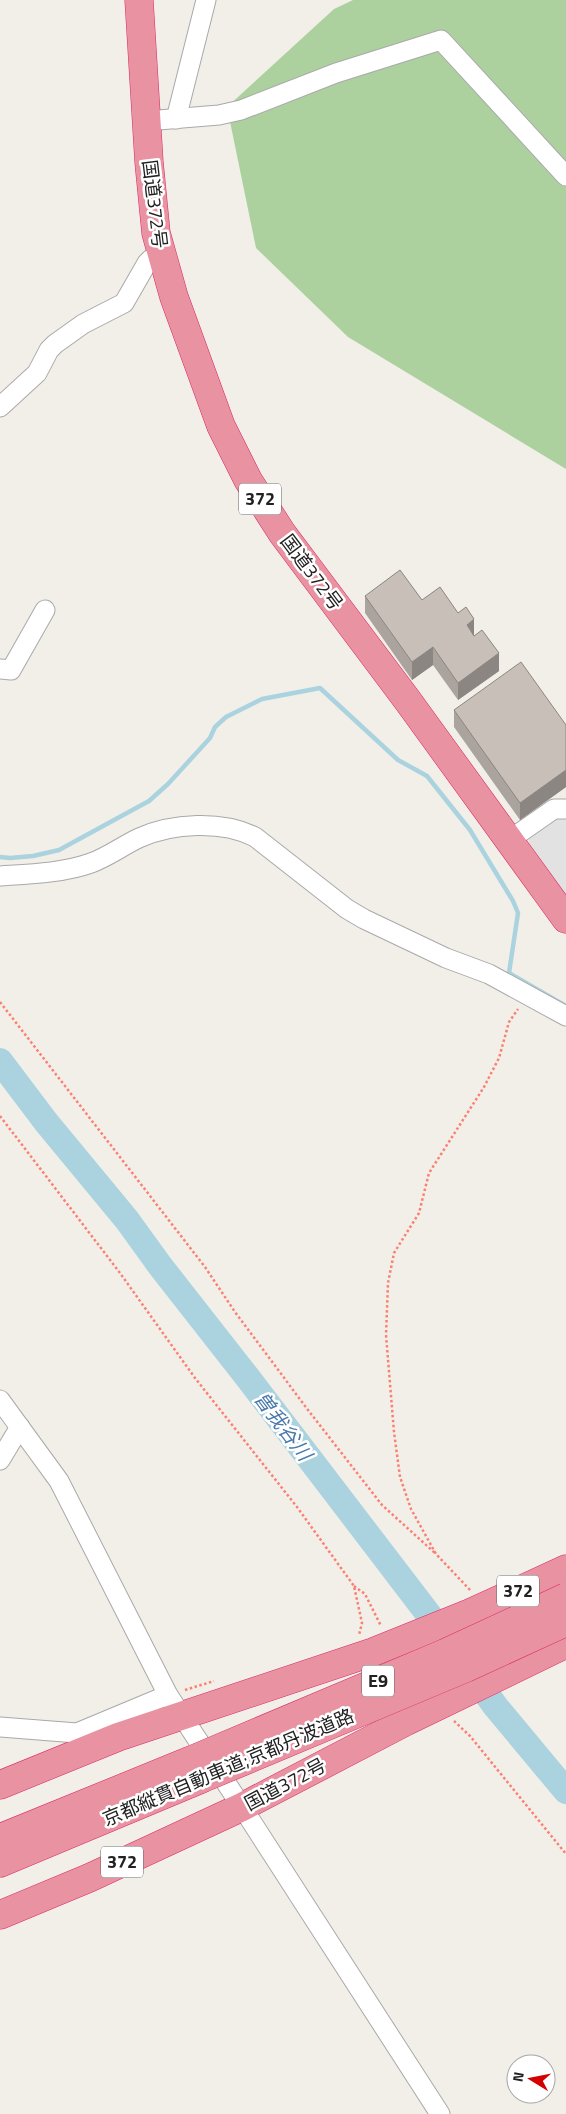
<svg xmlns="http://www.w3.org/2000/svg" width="566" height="2114" font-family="'Titillium Web','Noto Sans JP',sans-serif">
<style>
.forest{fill:#add19e}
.parking{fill:#e2e2e2}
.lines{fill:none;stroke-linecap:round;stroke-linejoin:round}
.stream{stroke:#aad3df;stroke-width:4.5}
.river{stroke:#aad3df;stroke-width:26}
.minor-casing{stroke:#a9a9a9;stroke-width:21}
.highway-casing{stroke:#dc2a67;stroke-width:29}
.path{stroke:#fa8072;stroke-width:2.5;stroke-dasharray:2.5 2.5;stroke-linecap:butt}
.minor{stroke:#fff;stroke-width:19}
.highway{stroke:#e892a2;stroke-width:28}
.highway-bridge-casing{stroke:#dc2a67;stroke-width:29;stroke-linecap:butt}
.highway-bridge{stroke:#e892a2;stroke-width:28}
.wall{fill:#aba49e}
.shaded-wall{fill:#8b8681}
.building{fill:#c7bfb8;stroke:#8b8681}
.labels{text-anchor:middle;stroke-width:5;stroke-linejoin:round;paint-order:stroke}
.shield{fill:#fff;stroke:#646464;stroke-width:1}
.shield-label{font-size:18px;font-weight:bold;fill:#222}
.street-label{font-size:19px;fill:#222;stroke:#fff}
.water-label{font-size:20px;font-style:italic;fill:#4a7aab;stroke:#fff}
</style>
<rect width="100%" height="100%" fill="#f2efe9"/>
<!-- forest -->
<path class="forest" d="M353,0H566V469L348,337L256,248L227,107L334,9Z"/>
<!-- parking -->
<path class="parking" d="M560,818L566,819V901L529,851V839L551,822Z"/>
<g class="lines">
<!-- stream -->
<path class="stream" d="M0,857L10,858L33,856L59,850L149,801L168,784L210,738L215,727L226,717L262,699L320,688L398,760L427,776L470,830L513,901L518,913L509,973L566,1006"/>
<!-- river -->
<path class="river" d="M0,1061L46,1122L127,1220L161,1267L248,1378L429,1615L496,1707L566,1791"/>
<!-- minor casing -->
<g class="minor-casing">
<g id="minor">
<path d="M176,119L206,0"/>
<path d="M146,121L219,115L241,110L336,73L441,40L566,176"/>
<path d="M0,407L37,373L49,350L55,344L83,324L124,303L147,263L151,259L161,256"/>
<path d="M0,669L11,670L45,610"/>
<path d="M508,841L554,809H566"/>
<path d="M0,876C30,874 63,873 91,863C108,857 122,846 139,838C172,823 222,820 255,837L347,909L364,919L446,958L489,974L566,1016"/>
<path d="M0,1400L59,1481L168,1695L242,1807L440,2114"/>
<path d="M0,1460L20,1427"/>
<path d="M0,1727L77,1733L168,1695"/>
</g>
</g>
<!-- highway casing -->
<g class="highway-casing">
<g id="highway">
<path d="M139,0L149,162L156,233L174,297L221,426L248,480L282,533L408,701L566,919"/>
<path d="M0,1785L118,1737L373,1652L470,1613L566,1569"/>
<path d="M0,1838L189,1761"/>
<path d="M0,1863L201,1779"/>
<path d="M0,1915L89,1878L242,1807L405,1722L566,1644"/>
</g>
</g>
<!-- path -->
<g class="path">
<path d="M0,1002L205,1267L235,1312L308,1410L382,1505L436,1554"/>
<path d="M0,1116L120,1273L195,1378L297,1507L354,1586L362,1623L359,1635"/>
<path d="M354,1586L365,1594L381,1626"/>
<path d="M470,1590L436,1554L411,1509L400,1477L394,1432L386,1335L388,1283L394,1253L419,1213L429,1173L484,1087L499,1058L509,1022L518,1009"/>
<path d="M185,1690L214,1681"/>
<path d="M454,1721L470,1736L566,1854"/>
</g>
<!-- minor -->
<use href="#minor" class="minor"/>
<!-- highway -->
<use href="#highway" class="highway"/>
<!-- highway-bridge casing -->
<g class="highway-bridge-casing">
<g id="highway-bridge">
<path d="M189,1761L445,1653L566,1597"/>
<path d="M201,1779L466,1668L566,1622"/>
</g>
</g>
<!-- highway-bridge -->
<use href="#highway-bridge" class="highway-bridge"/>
</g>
<!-- wall -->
<g class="wall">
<path d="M365,596L422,600L458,613L474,619V636L499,671L458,700L433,665L412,680L365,613Z"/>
<path d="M454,710L566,725V787L520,820L454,727Z"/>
</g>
<!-- shaded-wall -->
<g class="shaded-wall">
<path d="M474,619V637L467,625Z"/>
<path d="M433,647V665L412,680V662Z"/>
<path d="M499,653V671L458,700V683Z"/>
<path d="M566,770V787L520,820V803Z"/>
</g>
<!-- building -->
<g class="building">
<path d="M400,570L422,600L440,587L458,613L466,607L474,619L467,625L474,636L482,630L499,653L458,683L433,647L412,662L365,596Z"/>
<path d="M521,662L566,725V770L520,803L454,710Z"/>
</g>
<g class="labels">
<!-- shield labels -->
<g class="shield">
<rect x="239" y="483.5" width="42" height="31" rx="4"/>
<rect x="497" y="1575.5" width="42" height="31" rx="4"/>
<rect x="362" y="1665.5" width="32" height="31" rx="4"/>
<rect x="101" y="1846.5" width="42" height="31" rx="4"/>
</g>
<g class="shield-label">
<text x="260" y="505">372</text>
<text x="518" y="1597">372</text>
<text x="378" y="1687">E9</text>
<text x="122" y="1868">372</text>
</g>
<!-- street labels -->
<g class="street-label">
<text transform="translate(155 204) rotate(83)" y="7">国道372号</text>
<text transform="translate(312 572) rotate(53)" y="7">国道372号</text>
<text transform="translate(228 1767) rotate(-23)" y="7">京都縦貫自動車道;京都丹波道路</text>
<text transform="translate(285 1784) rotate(-28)" y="7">国道372号</text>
</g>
<!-- water labels -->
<g class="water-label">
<text transform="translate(283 1426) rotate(53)" y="7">曽我谷川</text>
</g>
</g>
<!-- north arrow -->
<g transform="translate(531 2079) rotate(280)"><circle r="24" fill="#ffffff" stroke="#a7a7a7"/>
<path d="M0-4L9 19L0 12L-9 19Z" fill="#d40000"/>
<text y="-8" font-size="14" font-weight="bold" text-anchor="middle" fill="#222222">N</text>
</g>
</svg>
